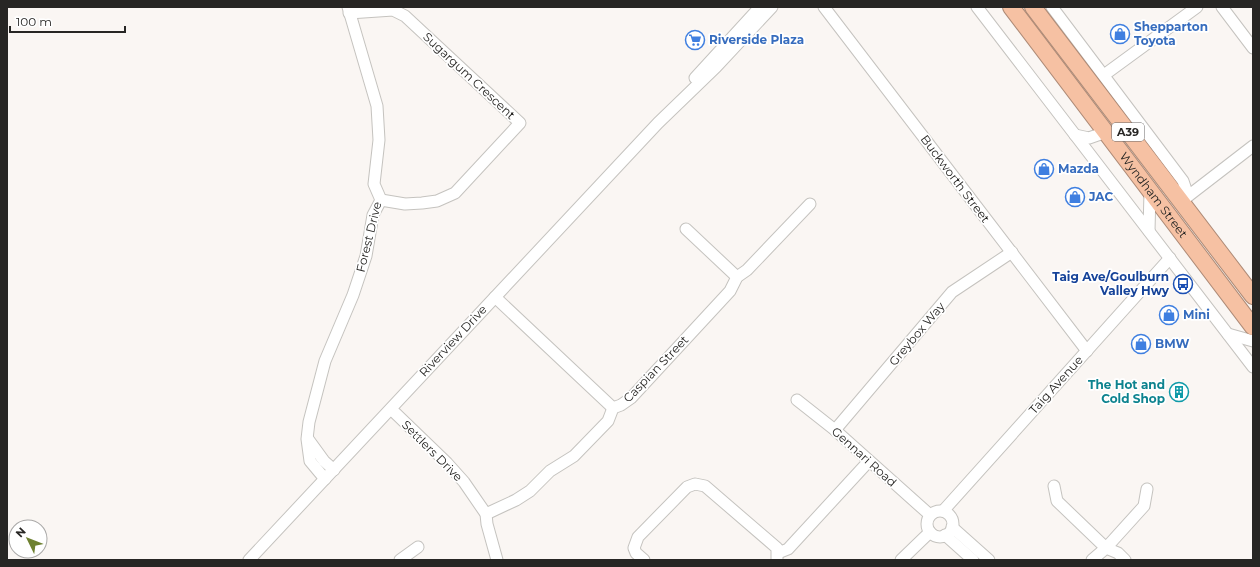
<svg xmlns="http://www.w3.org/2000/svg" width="1260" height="567" font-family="Montserrat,sans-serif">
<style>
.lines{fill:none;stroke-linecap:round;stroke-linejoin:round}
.minor-casing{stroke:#c5c3bf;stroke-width:13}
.highway-casing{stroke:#ae8b77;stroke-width:18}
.minor{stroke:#fff;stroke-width:11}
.highway{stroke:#f6c1a3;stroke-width:16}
.labels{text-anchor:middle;stroke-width:3.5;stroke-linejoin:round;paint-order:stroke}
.shield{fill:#fff;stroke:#686766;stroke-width:1}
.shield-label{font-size:11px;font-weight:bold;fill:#272624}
.shop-label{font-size:12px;font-weight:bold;fill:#366cbe;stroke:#fff;text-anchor:start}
.street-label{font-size:12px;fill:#272624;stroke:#fff}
.transit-label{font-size:12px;font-weight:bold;fill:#164399;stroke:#fff;text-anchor:end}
.culture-label{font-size:12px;font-weight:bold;fill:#0d838f;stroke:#fff;text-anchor:end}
</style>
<rect width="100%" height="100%" fill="#faf6f3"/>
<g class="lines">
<!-- minor casing -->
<g class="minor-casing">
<g id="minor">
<path d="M824,7L1087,351"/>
<path d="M977,7L1253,367"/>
<path d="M1052,7L1183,181L1188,196"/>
<path d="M1222,7L1253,48"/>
<path d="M349,13L393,10L405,16L520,123L455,193L437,201L422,203L405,204L381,200"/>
<path d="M1104,75L1197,7"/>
<path d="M695,78L760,7"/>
<path d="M1075,135L1089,138L1106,132"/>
<path d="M1183,200L1253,146"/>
<path d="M686,229L737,277"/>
<path d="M1149,231L1150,191"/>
<path d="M495,297L613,408"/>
<path d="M1228,334L1253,341"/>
<path d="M797,400L835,430L930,515"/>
<path d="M391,409L447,463L464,482L486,514L487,524L497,560"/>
<path d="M835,430L952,292L1012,252"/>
<path d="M308,439L324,461L334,470"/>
<path d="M325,479L310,461L307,439L309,422L325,361L353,295L366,256L373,215L381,200L374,184L379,140L377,106L348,7"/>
<path d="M1054,486L1057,501L1106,548L1144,506L1147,489"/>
<path d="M943,511L1170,258"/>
<circle cx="940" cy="524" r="13"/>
<path d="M486,514L516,500L530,491L550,471L574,456L608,421L613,408L621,405L631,398L730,291L737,277L747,270L810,204"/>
<path d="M952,527L989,560"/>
<path d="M945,535L973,560"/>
<path d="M778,553L788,549L869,461"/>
<path d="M249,560L658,123L716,67L772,7"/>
<path d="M400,560L418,547"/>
<path d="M644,560L636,553L634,548L638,537L687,487L695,484L705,486L777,548V560"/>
<path d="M901,560L930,532"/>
<path d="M1092,560L1106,548L1118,553L1125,560"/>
</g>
</g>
<!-- highway casing -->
<g class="highway-casing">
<g id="highway">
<path id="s1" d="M1011,7L1253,327"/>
<path d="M1033,7L1253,296"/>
</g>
</g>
<!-- minor -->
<use href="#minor" class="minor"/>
<!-- highway -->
<use href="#highway" class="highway"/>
</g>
<!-- icons -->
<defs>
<g id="shop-ring" transform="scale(1)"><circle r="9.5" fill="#fff" stroke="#3f7fe0" stroke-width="1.5"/><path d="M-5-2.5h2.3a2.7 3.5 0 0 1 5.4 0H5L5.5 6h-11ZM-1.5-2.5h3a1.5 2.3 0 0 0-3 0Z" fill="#3f7fe0"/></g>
<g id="supermarket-ring" transform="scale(1)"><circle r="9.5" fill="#fff" stroke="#3f7fe0" stroke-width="1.5"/><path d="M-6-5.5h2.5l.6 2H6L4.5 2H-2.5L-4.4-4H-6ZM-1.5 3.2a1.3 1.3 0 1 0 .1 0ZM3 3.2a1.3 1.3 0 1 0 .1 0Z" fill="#3f7fe0"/></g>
<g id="bus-ring" transform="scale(1)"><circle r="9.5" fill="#fff" stroke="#1a4fb4" stroke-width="1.5"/><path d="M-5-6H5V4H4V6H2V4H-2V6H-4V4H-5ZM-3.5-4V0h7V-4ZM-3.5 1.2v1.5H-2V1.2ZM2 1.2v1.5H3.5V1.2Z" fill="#1a4fb4"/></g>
<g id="building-ring" transform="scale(1)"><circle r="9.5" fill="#fff" stroke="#0f9aa8" stroke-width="1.5"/><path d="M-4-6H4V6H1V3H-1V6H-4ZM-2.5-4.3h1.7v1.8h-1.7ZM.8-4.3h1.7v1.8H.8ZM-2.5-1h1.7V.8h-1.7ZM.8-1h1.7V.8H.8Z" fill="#0f9aa8"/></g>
</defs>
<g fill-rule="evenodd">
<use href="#shop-ring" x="1120" y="34"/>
<use href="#supermarket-ring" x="695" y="40"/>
<use href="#shop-ring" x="1044" y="169"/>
<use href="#shop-ring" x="1075" y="197"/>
<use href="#bus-ring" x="1183" y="284"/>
<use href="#shop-ring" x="1169" y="315"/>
<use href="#shop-ring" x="1141" y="344"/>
<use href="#building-ring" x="1179" y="392"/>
</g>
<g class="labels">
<!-- shield labels -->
<rect class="shield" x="1112" y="123" width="32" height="18" rx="3"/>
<g class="shield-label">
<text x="1128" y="136">A39</text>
</g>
<!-- shop labels -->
<g class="shop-label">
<text x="1134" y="31">Shepparton<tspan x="1134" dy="14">Toyota</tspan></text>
<text x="709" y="44">Riverside Plaza</text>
<text x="1058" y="173">Mazda</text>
<text x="1089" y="201">JAC</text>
<text x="1183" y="319">Mini</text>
<text x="1155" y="348">BMW</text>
</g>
<!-- street labels -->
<g class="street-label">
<text transform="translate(469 76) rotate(43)" y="4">Sugargum Crescent</text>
<text transform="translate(955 179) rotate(53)" y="4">Buckworth Street</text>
<text dy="4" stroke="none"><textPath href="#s1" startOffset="236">Wyndham Street</textPath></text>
<text transform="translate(369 237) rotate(-76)" y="4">Forest Drive</text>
<text transform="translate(917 334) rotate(-50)" y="4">Greybox Way</text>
<text transform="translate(453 341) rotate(-47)" y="4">Riverview Drive</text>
<text transform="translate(656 369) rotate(-46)" y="4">Caspian Street</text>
<text transform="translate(1056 385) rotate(-48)" y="4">Taig Avenue</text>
<text transform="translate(432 451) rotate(45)" y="4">Settlers Drive</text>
<text transform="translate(864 457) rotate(42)" y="4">Gennari Road</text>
</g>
<!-- transit labels -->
<g class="transit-label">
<text x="1169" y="281">Taig Ave/Goulburn<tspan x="1169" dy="14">Valley Hwy</tspan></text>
</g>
<!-- culture labels -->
<g class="culture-label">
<text x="1165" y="389">The Hot and<tspan x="1165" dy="14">Cold Shop</tspan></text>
</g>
</g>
<!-- border -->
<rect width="1260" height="567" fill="none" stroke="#272624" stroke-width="16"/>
<!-- north arrow -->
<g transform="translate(28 539) rotate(313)"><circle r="19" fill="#ffffff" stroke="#a9a8a7"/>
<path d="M0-3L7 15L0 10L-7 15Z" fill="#6e8131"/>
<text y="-6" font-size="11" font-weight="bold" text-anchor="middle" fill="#272624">N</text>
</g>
<!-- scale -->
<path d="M10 26v6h115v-6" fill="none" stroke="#272624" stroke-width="2"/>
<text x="16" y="26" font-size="12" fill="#272624" stroke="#ffffff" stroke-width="3" paint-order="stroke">100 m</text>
</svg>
